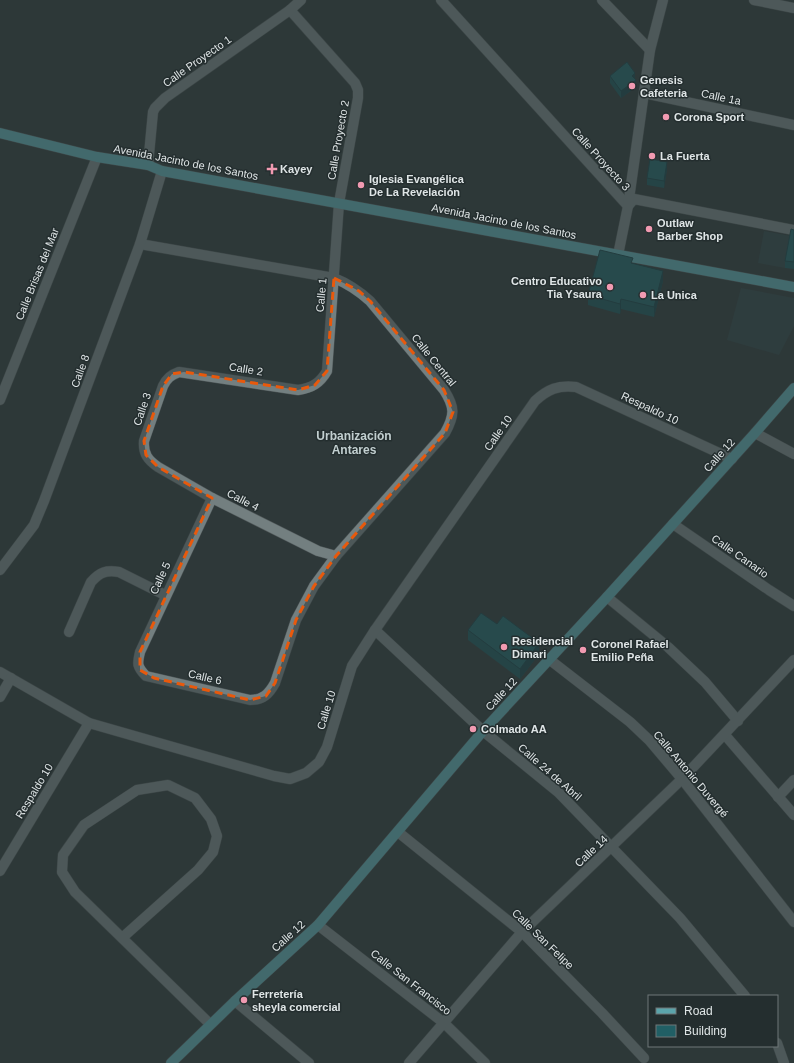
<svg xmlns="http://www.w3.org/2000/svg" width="794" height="1063" font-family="Arial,sans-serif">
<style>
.built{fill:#304345}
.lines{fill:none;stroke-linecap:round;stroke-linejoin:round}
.minor-casing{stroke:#4e5657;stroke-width:11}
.major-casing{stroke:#4e5657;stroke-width:11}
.minor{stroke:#737f80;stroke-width:10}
.major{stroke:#5ba4ab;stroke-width:10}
.wall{fill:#1c5257}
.shaded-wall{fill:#174247}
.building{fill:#215f65;stroke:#174247}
.marked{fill:none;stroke:#e8590c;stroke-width:3;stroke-dasharray:8 5;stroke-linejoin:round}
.poi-dot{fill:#f19ab1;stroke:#242e2f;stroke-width:1.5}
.labels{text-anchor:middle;stroke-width:3;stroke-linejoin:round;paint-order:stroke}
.street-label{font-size:11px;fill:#dfe5e6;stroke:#242e2f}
.poi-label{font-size:11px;font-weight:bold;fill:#dfe5e6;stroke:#242e2f;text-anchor:start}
.neighbourhood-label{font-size:12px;font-weight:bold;fill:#c2cfd0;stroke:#242e2f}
</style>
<rect width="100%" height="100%" fill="#2e3839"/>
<!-- built -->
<g class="built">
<path d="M764,231L791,236L785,268L758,263Z"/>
<path d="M741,288L794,298V326L779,355L727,340Z"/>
</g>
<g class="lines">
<!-- minor casing -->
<g class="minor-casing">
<g id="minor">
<path d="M441,0L628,206L634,199L794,230"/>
<path d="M602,0L650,50"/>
<path d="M754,0L794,8"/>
<path d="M290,10L355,83L358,90V98L339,203L327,371C320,383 312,388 298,390L179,372C171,375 167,378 163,386L144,441C143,454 148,460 158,467L212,498L318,551L336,556"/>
<path d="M644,93L794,125"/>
<path d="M148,165L153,112L155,108L165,98L290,10L301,0"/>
<path d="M140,244L334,278C349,284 359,291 370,301L444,390C455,407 455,415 445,433L336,556L314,586L296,620L275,683C269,694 263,700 250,700L146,676C137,667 137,664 140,652L212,498"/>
<path d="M618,255L628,206L650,50L663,0"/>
<path d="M0,400L97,157"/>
<path d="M755,433L794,454"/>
<path d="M673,524L769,590L794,606"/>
<path d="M0,570L34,525L44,501L140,244L162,171"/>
<path d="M607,597L668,647L705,682L738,721"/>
<path d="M375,630L483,731L558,792L680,918L745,996"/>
<path d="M69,632L91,582C100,572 106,570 119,572L165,595"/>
<path d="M550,660L630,722L649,740L682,779L794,922"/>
<path d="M0,672L89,723L274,776L290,779L306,773L319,762L327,747L352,666L375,630L535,401C548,389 558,385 576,387L732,459"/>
<path d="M0,697L11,678"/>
<path d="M725,735L794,815"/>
<path d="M778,797L794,780"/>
<path d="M398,832L522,932L602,1013L644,1058"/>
<path d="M0,871L89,723"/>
<path d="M318,925L444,1023L485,1063"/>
<path d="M122,938L198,870L213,852L217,836L211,819L195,798L168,785L137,790L84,825L63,855L62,872L75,892L210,1024"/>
<path d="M235,1001L309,1063"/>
<path d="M777,1043L784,1063"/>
<path d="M409,1063L522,932L682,779L794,660"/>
</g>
</g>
<!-- major casing -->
<g class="major-casing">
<g id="major">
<path d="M0,133L97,157L148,165L162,171L794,287"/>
<path d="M171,1063L235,1001L318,925L483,731L607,597L755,433L794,388"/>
</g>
</g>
<!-- minor -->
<use href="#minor" class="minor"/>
<!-- major -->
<use href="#major" class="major"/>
</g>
<!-- wall -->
<g class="wall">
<path d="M610,76L635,80L636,87L621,98L610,83Z"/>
<path d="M667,169L664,188L647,185V178Z"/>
<path d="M794,230V269L785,268V261Z"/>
<path d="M633,263L663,281L654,317L621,309L620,314L588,305V295Z"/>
<path d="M497,624L539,654L520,679L468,640V630Z"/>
</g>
<!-- shaded-wall -->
<g class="shaded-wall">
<path d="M635,73V80L632,76Z"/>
<path d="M636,80V87L621,98V91Z"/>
<path d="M667,162V169L664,188V181Z"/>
<path d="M663,271V281L654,317V307Z"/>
<path d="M621,299V309L620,314V304Z"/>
<path d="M539,643V654L520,679V669Z"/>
</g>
<!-- building -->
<g class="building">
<path d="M627,62L635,73L632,76L636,80L621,91L610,76Z"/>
<path d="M650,159L667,162L664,181L647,178Z"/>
<path d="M791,229L794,230V262L785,261Z"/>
<path d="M600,250L633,258L631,263L663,271L654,307L621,299L620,304L588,295Z"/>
<path d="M481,613L497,624L503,616L539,643L520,669L468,630Z"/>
</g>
<!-- marked area -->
<path d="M0 0H794V1063H0ZM334,278L359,291L370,301L444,390L453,412L445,433L336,556L314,586L296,620L275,683L266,696L250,700L154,678L140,670V652L212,498L158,467L146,455L144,441L163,386L172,374L184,372L298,390L315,385L327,371Z" fill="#2e3839" fill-opacity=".55" fill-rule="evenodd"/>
<path class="marked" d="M334,278L359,291L370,301L444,390L453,412L445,433L336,556L314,586L296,620L275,683L266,696L250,700L154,678L140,670V652L212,498L158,467L146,455L144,441L163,386L172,374L184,372L298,390L315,385L327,371Z"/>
<!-- markers -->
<g class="poi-dot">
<circle cx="632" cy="86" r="4"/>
<circle cx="666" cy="117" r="4"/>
<circle cx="652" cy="156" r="4"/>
<path d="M270 163h4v4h4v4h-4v4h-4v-4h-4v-4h4z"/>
<circle cx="361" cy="185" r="4"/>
<circle cx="649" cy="229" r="4"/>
<circle cx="610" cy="287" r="4"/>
<circle cx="643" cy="295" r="4"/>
<circle cx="504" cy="647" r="4"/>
<circle cx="583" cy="650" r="4"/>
<circle cx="473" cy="729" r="4"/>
<circle cx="244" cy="1000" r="4"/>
</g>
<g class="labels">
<!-- street labels -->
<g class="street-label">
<text transform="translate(197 61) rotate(-35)" y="4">Calle Proyecto 1</text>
<text transform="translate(721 97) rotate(12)" y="4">Calle 1a</text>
<text transform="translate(338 140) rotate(-80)" y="4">Calle Proyecto 2</text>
<text transform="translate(601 159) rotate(48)" y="4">Calle Proyecto 3</text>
<text transform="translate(186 162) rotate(11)" y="4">Avenida Jacinto de los Santos</text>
<text transform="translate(504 221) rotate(11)" y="4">Avenida Jacinto de los Santos</text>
<text transform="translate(37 274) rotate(-68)" y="4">Calle Brisas del Mar</text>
<text transform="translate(321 295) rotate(-85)" y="4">Calle 1</text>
<text transform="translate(434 360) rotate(51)" y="4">Calle Central</text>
<text transform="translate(246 369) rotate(9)" y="4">Calle 2</text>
<text transform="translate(80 371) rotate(-70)" y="4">Calle 8</text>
<text transform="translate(650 408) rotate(25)" y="4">Respaldo 10</text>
<text transform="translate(142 409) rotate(-71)" y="4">Calle 3</text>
<text transform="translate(498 433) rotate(-55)" y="4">Calle 10</text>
<text transform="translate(719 455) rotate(-48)" y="4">Calle 12</text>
<text transform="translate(243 500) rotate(27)" y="4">Calle 4</text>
<text transform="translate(740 556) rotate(35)" y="4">Calle Canario</text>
<text transform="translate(160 578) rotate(-65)" y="4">Calle 5</text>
<text transform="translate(205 677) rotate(13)" y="4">Calle 6</text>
<text transform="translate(501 694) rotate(-47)" y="4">Calle 12</text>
<text transform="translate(326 710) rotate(-73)" y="4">Calle 10</text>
<text transform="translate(550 772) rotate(41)" y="4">Calle 24 de Abril</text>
<text transform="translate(691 774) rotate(50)" y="4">Calle Antonio Duvergé</text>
<text transform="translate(34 791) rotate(-59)" y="4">Respaldo 10</text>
<text transform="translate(591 851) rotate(-43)" y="4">Calle 14</text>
<text transform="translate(288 936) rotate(-42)" y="4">Calle 12</text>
<text transform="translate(543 939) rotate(44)" y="4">Calle San Felipe</text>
<text transform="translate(411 982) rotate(38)" y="4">Calle San Francisco</text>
</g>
<!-- poi labels -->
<g class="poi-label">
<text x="640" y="84">Genesis<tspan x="640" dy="13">Cafeteria</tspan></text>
<text x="674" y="121">Corona Sport</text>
<text x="660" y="160">La Fuerta</text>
<text x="280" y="173">Kayey</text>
<text x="369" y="183">Iglesia Evangélica<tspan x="369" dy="13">De La Revelación</tspan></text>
<text x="657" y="227">Outlaw<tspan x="657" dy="13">Barber Shop</tspan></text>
<text x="602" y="285" text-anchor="end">Centro Educativo<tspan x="602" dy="13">Tia Ysaura</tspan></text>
<text x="651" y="299">La Unica</text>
<text x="512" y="645">Residencial<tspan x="512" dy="13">Dimari</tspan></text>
<text x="591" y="648">Coronel Rafael<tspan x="591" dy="13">Emilio Peña</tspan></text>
<text x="481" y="733">Colmado AA</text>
<text x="252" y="998">Ferretería<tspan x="252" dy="13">sheyla comercial</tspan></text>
</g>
<!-- neighbourhood labels -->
<g class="neighbourhood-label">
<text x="354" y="440">Urbanización<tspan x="354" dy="14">Antares</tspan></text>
</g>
</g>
<!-- legend -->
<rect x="648" y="995" width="130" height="52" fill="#242e2f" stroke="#6f7778"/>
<rect x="656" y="1008" width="20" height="6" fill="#5ba4ab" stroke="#6f7778"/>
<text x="684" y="1015" font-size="12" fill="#dfe5e6">Road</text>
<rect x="656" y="1025" width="20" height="12" fill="#215f65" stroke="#6f7778"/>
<text x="684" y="1035" font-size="12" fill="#dfe5e6">Building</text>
</svg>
